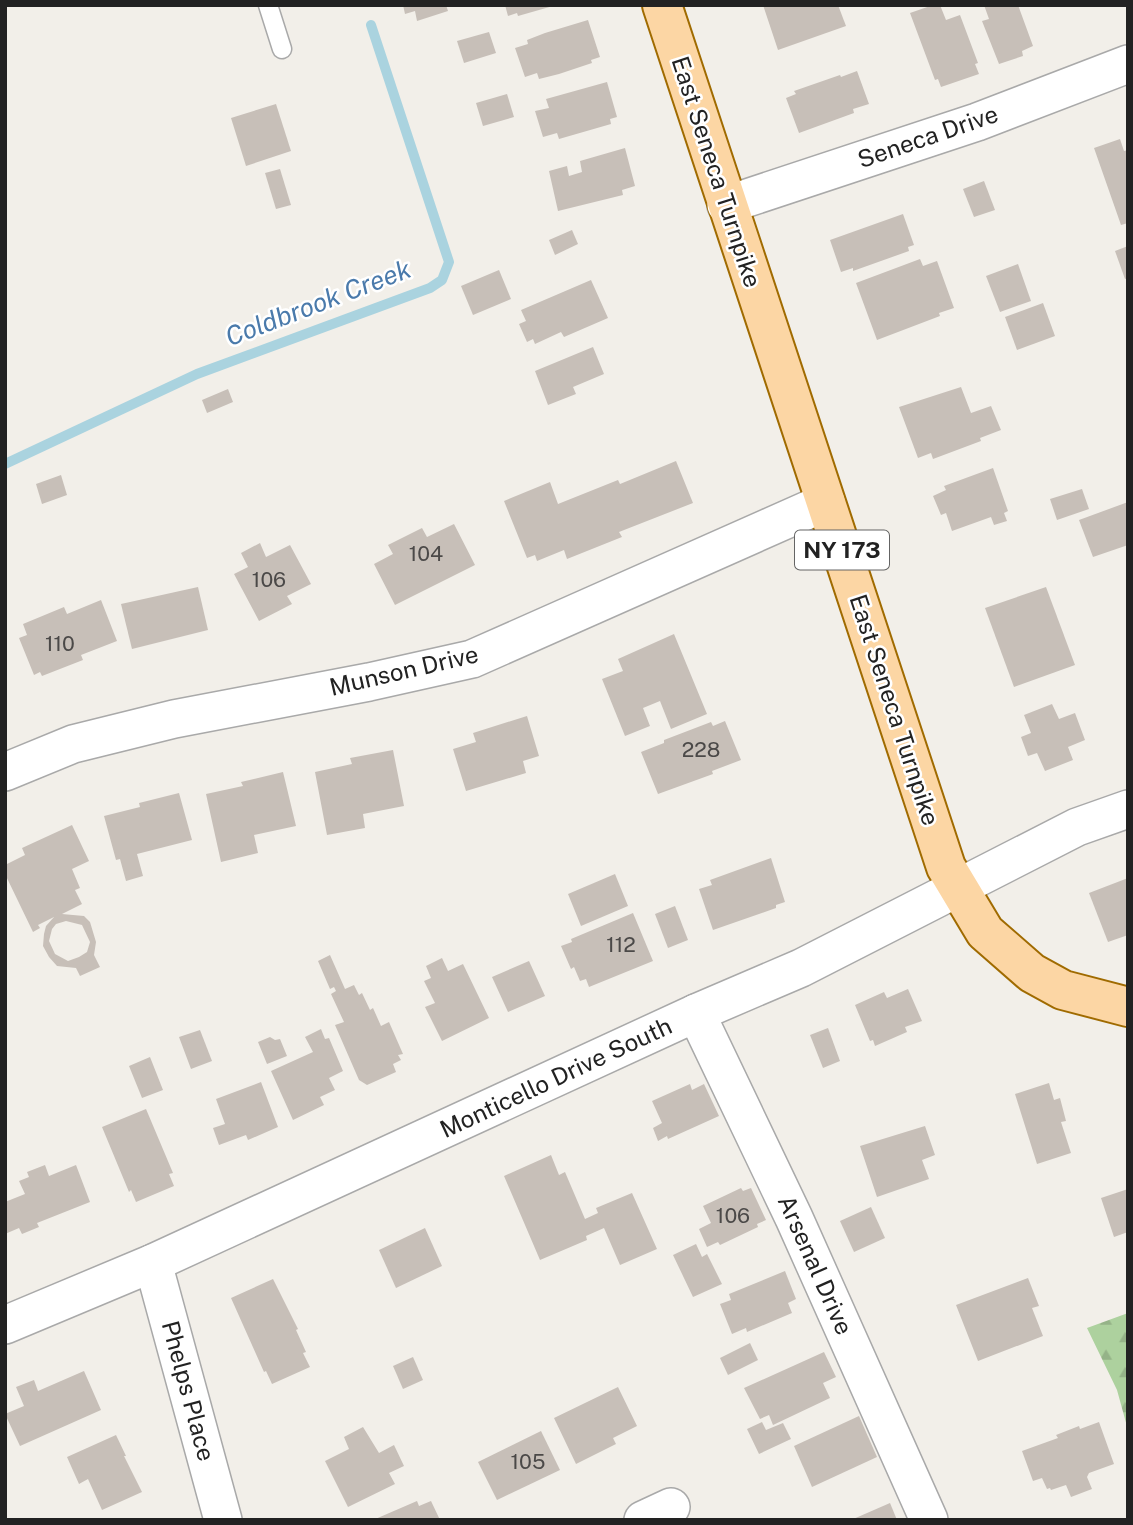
<svg xmlns="http://www.w3.org/2000/svg" width="1133" height="1525" font-family="'Public Sans',sans-serif">
<style>
.forest{fill:url(#forest-firs)}
.lines{fill:none;stroke-linecap:round;stroke-linejoin:round}
.stream{stroke:#aad3df;stroke-width:10}
.building{fill:#c7bfb8;fill-rule:evenodd}
.lane-casing{stroke:#a9a9a9;stroke-width:21}
.street-casing{stroke:#a9a9a9;stroke-width:40}
.primary-casing{stroke:#a06b00;stroke-width:42}
.lane{stroke:#fff;stroke-width:18}
.street{stroke:#fff;stroke-width:37}
.primary{stroke:#fcd6a4;stroke-width:38}
.labels{text-anchor:middle;stroke-width:5;stroke-linejoin:round;paint-order:stroke}
.number-label{font-size:21px;fill:#4b4948}
.shield{fill:#fff;stroke:#646464;stroke-width:2}
.shield-label{font-size:23px;font-weight:bold;fill:#222}
.street-label{font-size:24px;fill:#222;stroke:#fff}
.water-label{font-size:26px;font-style:italic;fill:#4a7aab;stroke:#fff}
</style>
<defs>
<pattern id="forest-firs" width="22" height="20" patternUnits="userSpaceOnUse" patternTransform="scale(1.75)"><rect width="22" height="20" fill="#add19e"/><path d="M5 1l3.5 6h-7zM16 11l3.5 6h-7z" fill="#95b388"/></pattern>
</defs>
<rect width="100%" height="100%" fill="#f2efe9"/>
<!-- forest -->
<path class="forest" d="M1128,1313V1430L1117,1390L1087,1328Z"/>
<g class="lines">
<!-- stream -->
<path class="stream" d="M5,464L197,374L430,288L442,280L449,262L371,25"/>
</g>
<!-- building -->
<g class="building">
<path d="M403,5H446L448,11L417,21L415,11L405,14Z"/>
<path d="M505,5H553V6L518,16L517,13L508,16Z"/>
<path d="M763,5H838L846,26L778,50Z"/>
<path d="M933,5H940L946,20L960,15L978,63L975,64L979,74L941,87L938,79L935,80L910,13Z"/>
<path d="M984,5H1018L1033,46L1022,51L1023,56L999,64L982,21L989,19Z"/>
<path d="M588,20L600,57L591,60L592,63L559,74L539,79L537,73L525,77L515,48L528,44L527,40L545,33Z"/>
<path d="M489,32L496,53L464,63L457,41Z"/>
<path d="M857,71L869,104L853,109L854,113L799,133L786,98L796,94L794,91L840,75L841,77Z"/>
<path d="M607,82L617,117L610,119L611,124L559,139L557,133L543,137L535,111L549,108L546,99Z"/>
<path d="M507,94L514,117L483,126L476,103Z"/>
<path d="M276,104L291,151L246,166L231,118Z"/>
<path d="M1120,139L1124,151L1128,150V223L1121,225L1094,148Z"/>
<path d="M625,148L635,186L622,190L623,195L558,211L549,171L567,166L569,176L582,172L580,161Z"/>
<path d="M280,169L291,205L276,209L265,173Z"/>
<path d="M984,181L995,210L974,217L963,189Z"/>
<path d="M903,214L914,245L908,247L909,251L853,271V268L841,272L830,240Z"/>
<path d="M572,230L578,244L555,255L549,240Z"/>
<path d="M1128,246V278L1125,279L1115,251Z"/>
<path d="M920,259L923,266L937,261L954,308L939,313L940,316L877,340L856,283Z"/>
<path d="M1018,264L1031,301L1000,312L986,276Z"/>
<path d="M499,270L511,299L473,315L461,286Z"/>
<path d="M591,280L608,318L564,337L561,332L535,344L533,339L527,342L519,324L526,321L521,310Z"/>
<path d="M1043,303L1055,336L1017,350L1005,317Z"/>
<path d="M593,347L604,374L573,387L576,394L548,405L535,371Z"/>
<path d="M961,387L971,413L991,406L1001,430L980,438L981,441L933,459L931,453L918,458L899,407Z"/>
<path d="M228,389L233,402L207,413L202,400Z"/>
<path d="M676,461L693,503L619,532L622,537L567,559L564,550L537,561L535,555L527,558L504,501L550,482L558,504L618,480L620,484Z"/>
<path d="M993,468L1008,511L1004,513L1007,521L994,525L991,517L952,531L946,513L941,515L933,496L946,490L944,486Z"/>
<path d="M61,475L67,495L42,504L36,484Z"/>
<path d="M1082,489L1089,509L1057,520L1050,499Z"/>
<path d="M1128,502V545L1093,557L1079,520Z"/>
<path d="M454,524L475,565L395,605L374,564L393,554L388,545L422,528L427,537Z"/>
<path d="M260,543L266,557L290,545L311,584L287,596L292,604L259,621L234,574L248,567L241,553Z"/>
<path d="M198,587L208,630L132,649L121,604Z"/>
<path d="M1046,587L1075,665L1014,687L985,608Z"/>
<path d="M101,600L117,641L81,655L83,660L42,676L40,672L34,675L19,638L27,635L23,624L64,607L67,614Z"/>
<path d="M674,634L707,714L671,729L660,701L643,708L650,726L625,736L602,679L623,671L618,659Z"/>
<path d="M1052,704L1059,719L1075,713L1085,740L1068,747L1073,760L1045,771L1037,753L1028,756L1021,737L1031,733L1024,715Z"/>
<path d="M527,716L539,756L523,761L526,773L466,791L453,749L476,742L473,733Z"/>
<path d="M725,721L741,760L712,771L713,774L658,794L641,752L664,743V740L711,722L713,726Z"/>
<path d="M393,750L404,806L363,814L365,828L327,835L315,772L352,764L350,758Z"/>
<path d="M283,772L296,826L254,835L258,853L221,862L206,794L243,786L241,782Z"/>
<path d="M179,793L192,840L137,854L143,876L126,881L120,859L116,860L104,816L140,807L139,803Z"/>
<path d="M72,825L89,861L72,869L80,888L75,890L82,904L62,914L84,916L90,922L96,942L94,955L100,967L80,976L76,968L57,966L49,957L43,946L44,934L46,926L54,917L38,925L40,928L33,932L5,874V865L25,855L22,848ZM66,921L82,925L90,942L87,952L79,957L68,961L55,954L49,941L52,929L56,924Z"/>
<path d="M771,858L785,902L776,905V908L713,930L699,889L712,885L710,880Z"/>
<path d="M615,874L628,906L581,926L568,894Z"/>
<path d="M1128,878V935L1108,942L1089,893Z"/>
<path d="M675,906L688,940L668,948L655,914Z"/>
<path d="M633,913L653,961L589,987L586,979L580,981L574,967L571,969L561,946L572,942L571,939Z"/>
<path d="M330,955L345,989L354,985L359,995L362,993L370,1010L373,1008L381,1026L389,1022L403,1054L398,1055L401,1060L393,1064L396,1072L367,1085L359,1080L335,1025L344,1022L331,994L336,991L334,987L330,989L318,961Z"/>
<path d="M442,958L448,971L463,964L489,1018L442,1041L425,1007L435,1003L424,981L431,978L426,966Z"/>
<path d="M529,961L545,996L508,1012L492,977Z"/>
<path d="M908,989L922,1021L905,1027L907,1032L875,1046L873,1040L870,1041L855,1005L884,992L887,998Z"/>
<path d="M828,1028L840,1061L823,1068L810,1035Z"/>
<path d="M321,1029L325,1039L329,1038L343,1071L329,1078L335,1090L320,1097L324,1105L293,1120L271,1071L313,1052L305,1037Z"/>
<path d="M200,1030L212,1061L191,1069L179,1037Z"/>
<path d="M270,1037L275,1040L280,1039L287,1056L267,1064L258,1042Z"/>
<path d="M150,1057L163,1090L142,1098L129,1066Z"/>
<path d="M261,1082L278,1127L248,1140L246,1135L219,1145L213,1128L225,1124L216,1099Z"/>
<path d="M1049,1083L1054,1100L1060,1098L1066,1121L1061,1122L1071,1153L1037,1164L1015,1094Z"/>
<path d="M690,1084L692,1090L704,1084L719,1116L668,1139L667,1136L658,1141L653,1128L662,1123L652,1101Z"/>
<path d="M146,1109L173,1173L169,1174L174,1186L136,1202L131,1190L129,1192L102,1127Z"/>
<path d="M925,1126L935,1155L922,1160L929,1179L877,1197L860,1146Z"/>
<path d="M551,1155L559,1175L565,1172L585,1219L598,1213L596,1208L632,1193L657,1249L620,1265L604,1228L586,1236L587,1240L540,1260L504,1176Z"/>
<path d="M45,1165L49,1176L76,1165L90,1202L37,1223L39,1227L22,1234L19,1228L5,1234V1202L25,1194L19,1181L29,1177L27,1172Z"/>
<path d="M741,1188L743,1191L751,1188L766,1220L757,1224L758,1227L720,1245L718,1242L707,1247L699,1229L711,1223L703,1206Z"/>
<path d="M1128,1189V1232L1114,1237L1101,1198Z"/>
<path d="M871,1207L885,1238L854,1252L840,1221Z"/>
<path d="M425,1228L442,1266L396,1288L379,1250Z"/>
<path d="M696,1244L702,1257L707,1254L722,1284L693,1297L673,1255Z"/>
<path d="M785,1271L796,1299L788,1303L792,1313L747,1332L746,1328L732,1334L720,1304L731,1300L729,1294Z"/>
<path d="M1028,1278L1039,1306L1032,1308L1043,1336L978,1361L956,1305Z"/>
<path d="M273,1279L298,1329L296,1330L306,1352L303,1353L310,1367L272,1384L266,1371L264,1372L231,1298Z"/>
<path d="M750,1343L758,1360L728,1375L720,1358Z"/>
<path d="M824,1352L836,1377L823,1383L830,1398L773,1425L769,1415L760,1419L744,1388Z"/>
<path d="M413,1357L423,1380L403,1389L393,1366Z"/>
<path d="M84,1371L101,1410L20,1446L5,1414L24,1406L16,1387L34,1380L38,1391Z"/>
<path d="M618,1387L637,1426L613,1438L616,1444L576,1464L554,1418Z"/>
<path d="M859,1416L877,1457L812,1487L794,1446Z"/>
<path d="M762,1422L766,1430L783,1423L791,1439L759,1454L747,1429Z"/>
<path d="M1099,1422L1114,1464L1089,1473L1087,1477L1092,1489L1071,1497L1066,1485L1051,1490L1050,1488L1047,1489L1042,1478L1033,1481L1022,1451L1058,1438L1056,1435L1079,1426L1080,1429Z"/>
<path d="M363,1427L379,1453L394,1445L404,1466L389,1473L395,1484L348,1507L325,1461L349,1449L344,1437Z"/>
<path d="M541,1431L560,1470L497,1500L478,1462Z"/>
<path d="M116,1435L126,1456H124L142,1492L102,1510L88,1479L79,1484L67,1457Z"/>
<path d="M417,1501L419,1506L431,1501L440,1520H373Z"/>
<path d="M890,1503L897,1520H851Z"/>
</g>
<g class="lines">
<!-- lane casing -->
<g class="lane-casing">
<path id="lane" d="M268,5L282,49"/>
</g>
<!-- street casing -->
<g class="street-casing">
<g id="street">
<path d="M726,205L977,122L1128,64"/>
<path d="M5,772L73,744L174,719L369,682L472,659L826,502"/>
<path d="M696,1013L794,1218L929,1520"/>
<path d="M153,1263L223,1520"/>
<path d="M5,1325L153,1263L696,1013L801,968L1077,827L1128,809"/>
<path d="M643,1520L671,1507"/>
</g>
</g>
<!-- primary casing -->
<g class="primary-casing">
<path id="primary" d="M662,5L946,867L985,932L1032,973L1063,990L1128,1007"/>
</g>
<!-- lane -->
<use href="#lane" class="lane"/>
<!-- street -->
<use href="#street" class="street"/>
<!-- primary -->
<use href="#primary" class="primary"/>
</g>
<g class="labels">
<!-- number labels -->
<g class="number-label">
<text x="426" y="561">104</text>
<text x="269" y="587">106</text>
<text x="60" y="651">110</text>
<text x="701" y="757">228</text>
<text x="621" y="952">112</text>
<text x="733" y="1223">106</text>
<text x="528" y="1469">105</text>
</g>
<!-- shield labels -->
<rect class="shield" x="795" y="530.5" width="94" height="39" rx="5"/>
<g class="shield-label">
<text x="842" y="558">NY 173</text>
</g>
<!-- street labels -->
<g class="street-label">
<text transform="translate(928 137) rotate(-19)" y="8">Seneca Drive</text>
<text transform="translate(716 172) rotate(72)" y="8">East Seneca Turnpike</text>
<text transform="translate(404 671) rotate(-13)" y="8">Munson Drive</text>
<text transform="translate(894 710) rotate(72)" y="8">East Seneca Turnpike</text>
<text transform="translate(556 1078) rotate(-25)" y="8">Monticello Drive South</text>
<text transform="translate(815 1265) rotate(66)" y="8">Arsenal Drive</text>
<text transform="translate(188 1391) rotate(75)" y="8">Phelps Place</text>
</g>
<!-- water labels -->
<g class="water-label">
<text transform="translate(318 303) rotate(-21)" y="9">Coldbrook Creek</text>
</g>
</g>
<!-- border -->
<rect width="1133" height="1525" fill="none" stroke="#222222" stroke-width="14"/>
</svg>
